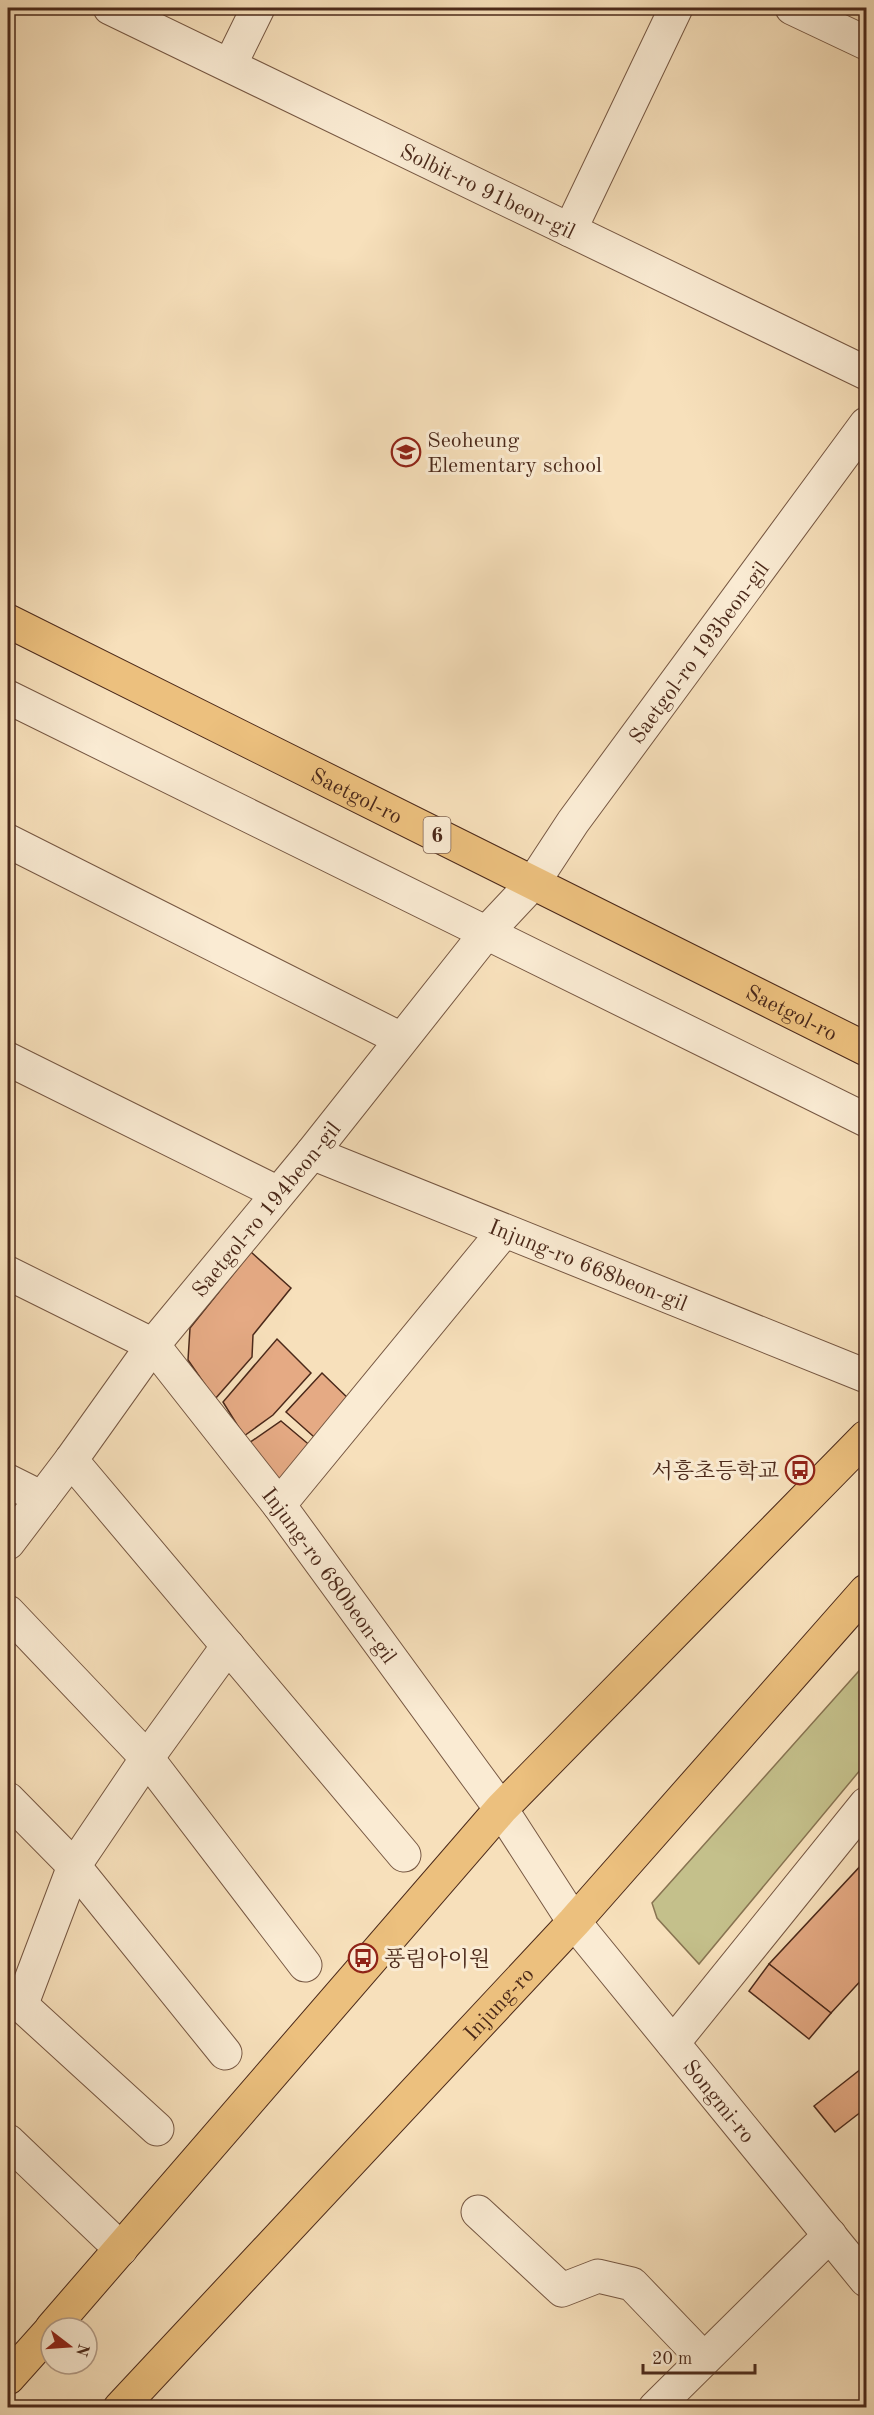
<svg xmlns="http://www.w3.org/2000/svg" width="874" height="2415" font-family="'Old Standard TT','Noto Serif KR',serif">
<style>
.green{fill:#c4c08b;stroke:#887452;stroke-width:1.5}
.building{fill:#e5aa84;stroke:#4b291a;stroke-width:1.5}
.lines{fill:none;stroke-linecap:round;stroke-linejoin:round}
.minor-casing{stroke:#765742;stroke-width:35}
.major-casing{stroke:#4b291a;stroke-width:35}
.minor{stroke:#faebd3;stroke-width:33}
.major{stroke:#ecc07e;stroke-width:33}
.labels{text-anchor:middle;stroke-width:6;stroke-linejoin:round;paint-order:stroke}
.shield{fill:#faebd3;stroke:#806352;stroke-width:1.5}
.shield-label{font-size:21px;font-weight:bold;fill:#4b291a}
.street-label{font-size:22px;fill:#4b291a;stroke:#faebd3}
.poi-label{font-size:22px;fill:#4b291a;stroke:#faebd3;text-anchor:start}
</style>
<rect width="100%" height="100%" fill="#f7e0bb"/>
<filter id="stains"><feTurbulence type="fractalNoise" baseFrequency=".00333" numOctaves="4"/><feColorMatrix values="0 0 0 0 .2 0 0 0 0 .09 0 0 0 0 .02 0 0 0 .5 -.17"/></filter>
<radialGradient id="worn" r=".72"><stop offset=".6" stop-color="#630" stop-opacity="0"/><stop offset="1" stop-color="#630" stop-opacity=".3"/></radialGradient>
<!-- green -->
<path class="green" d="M866,1663V1763L699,1964L657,1918L652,1903Z"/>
<!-- building -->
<g class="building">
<path d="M251,1252L291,1288L253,1335L252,1357L215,1399L188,1360L190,1328Z"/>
<path d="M277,1339L311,1373L273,1415L244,1436L223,1402Z"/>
<path d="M322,1373L354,1404L322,1444L286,1412Z"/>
<path d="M281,1421L319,1453L287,1493L249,1443Z"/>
<path d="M866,1860V1975L831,2013L769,1964Z"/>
<path d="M769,1964L831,2013L809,2039L749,1991Z"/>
<path d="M866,2065V2108L835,2132L814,2106Z"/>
<path d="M866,2152V2164L861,2157Z"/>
</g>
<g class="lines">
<!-- minor casing -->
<g class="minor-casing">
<g id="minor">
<path id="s1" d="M110,8L866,373"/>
<path d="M792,8L866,43"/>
<path d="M230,65L258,8"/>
<path d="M570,230L676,8"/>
<path d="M8,697L866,1120"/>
<path d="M8,841L401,1039"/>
<path d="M8,1059L278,1193"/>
<path id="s2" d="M312,1153L866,1376"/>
<path id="s3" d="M8,1273L153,1345L279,1505L476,1775L501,1809L574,1922L866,2280"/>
<path d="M71,1460L404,1855"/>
<path d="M8,1481L42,1498"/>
<path d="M279,1505L504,1231"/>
<path id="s4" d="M8,1543L71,1460L153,1345L312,1153L487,932L533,883L573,822L866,424"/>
<path d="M8,1612L147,1758L305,1965"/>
<path d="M8,1799L74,1866L225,2053"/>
<path d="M8,1993L157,2129"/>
<path d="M21,2006L74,1866L147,1758L228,1646"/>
<path d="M673,2043L866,1804"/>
<path d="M8,2141L121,2249"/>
<path d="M478,2212L562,2290L598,2276L632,2284L704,2359"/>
<path d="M655,2408L830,2235"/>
</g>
</g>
<!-- major casing -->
<g class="major-casing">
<g id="major">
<path id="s5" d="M8,621L866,1049"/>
<path d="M52,2328L501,1809L866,1437"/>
<path d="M8,2378L51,2330"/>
<path id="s6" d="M120,2408L574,1922L866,1591"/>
</g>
</g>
<!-- minor -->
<use href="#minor" class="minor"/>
<!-- major -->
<use href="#major" class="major"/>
</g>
<!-- icons -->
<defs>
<g id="school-ring" transform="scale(1.5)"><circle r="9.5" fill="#faebd3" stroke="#8f2418" stroke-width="1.5"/><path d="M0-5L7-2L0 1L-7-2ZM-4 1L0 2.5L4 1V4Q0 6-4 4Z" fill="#8f2418"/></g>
<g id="bus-ring" transform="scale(1.5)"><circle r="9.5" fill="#faebd3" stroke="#8f2418" stroke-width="1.5"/><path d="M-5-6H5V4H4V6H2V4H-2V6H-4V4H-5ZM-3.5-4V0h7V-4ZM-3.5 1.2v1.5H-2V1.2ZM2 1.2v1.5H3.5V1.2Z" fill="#8f2418"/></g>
</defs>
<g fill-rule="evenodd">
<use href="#school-ring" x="406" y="452"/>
<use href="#bus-ring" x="800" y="1470"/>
<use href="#bus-ring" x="363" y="1958"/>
</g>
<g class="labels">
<!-- shield labels -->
<rect class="shield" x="423.5" y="817" width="27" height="36" rx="4.5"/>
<g class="shield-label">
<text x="437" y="842">6</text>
</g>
<!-- street labels -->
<g class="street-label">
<text dy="8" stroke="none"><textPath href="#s1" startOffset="420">Solbit-ro 91beon-gil</textPath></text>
<text dy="8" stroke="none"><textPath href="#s4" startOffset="1128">Saetgol-ro 193beon-gil</textPath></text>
<text dy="8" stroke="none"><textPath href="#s5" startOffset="390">Saetgol-ro</textPath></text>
<text dy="8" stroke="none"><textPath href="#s5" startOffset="876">Saetgol-ro</textPath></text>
<text dy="8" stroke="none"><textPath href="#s4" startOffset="422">Saetgol-ro 194beon-gil</textPath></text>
<text dy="8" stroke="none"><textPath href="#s2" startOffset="298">Injung-ro 668beon-gil</textPath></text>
<text dy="8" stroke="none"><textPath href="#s3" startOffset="452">Injung-ro 680beon-gil</textPath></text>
<text dy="8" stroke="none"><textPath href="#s6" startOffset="554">Injung-ro</textPath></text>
<text dy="8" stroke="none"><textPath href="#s3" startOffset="1107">Songmi-ro</textPath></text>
</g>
<!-- poi labels -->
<g class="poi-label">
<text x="427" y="447">Seoheung<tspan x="427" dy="25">Elementary school</tspan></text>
<text x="779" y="1478" text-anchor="end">서흥초등학교</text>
<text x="384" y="1966">풍림아이원</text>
</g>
</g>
<!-- margin -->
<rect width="874" height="2415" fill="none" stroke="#f7e0bb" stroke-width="30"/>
<rect x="9" y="9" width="856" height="2397" fill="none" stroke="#4b291a" stroke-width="3"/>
<rect x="15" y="15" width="844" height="2385" fill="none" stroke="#4b291a" stroke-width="1.5"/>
<!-- north arrow -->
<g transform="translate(69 2346) rotate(107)"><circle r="28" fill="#faebd3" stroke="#b49d89" stroke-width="1.5"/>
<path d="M0-4.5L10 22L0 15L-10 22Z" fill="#8f2418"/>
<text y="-9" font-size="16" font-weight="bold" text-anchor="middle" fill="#4b291a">N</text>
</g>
<!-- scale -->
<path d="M643 2364v9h112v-9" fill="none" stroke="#4b291a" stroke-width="3"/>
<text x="652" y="2364" font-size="18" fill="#4b291a" stroke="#faebd3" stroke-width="4.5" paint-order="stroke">20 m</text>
<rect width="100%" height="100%" filter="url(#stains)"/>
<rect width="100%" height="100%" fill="url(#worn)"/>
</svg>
